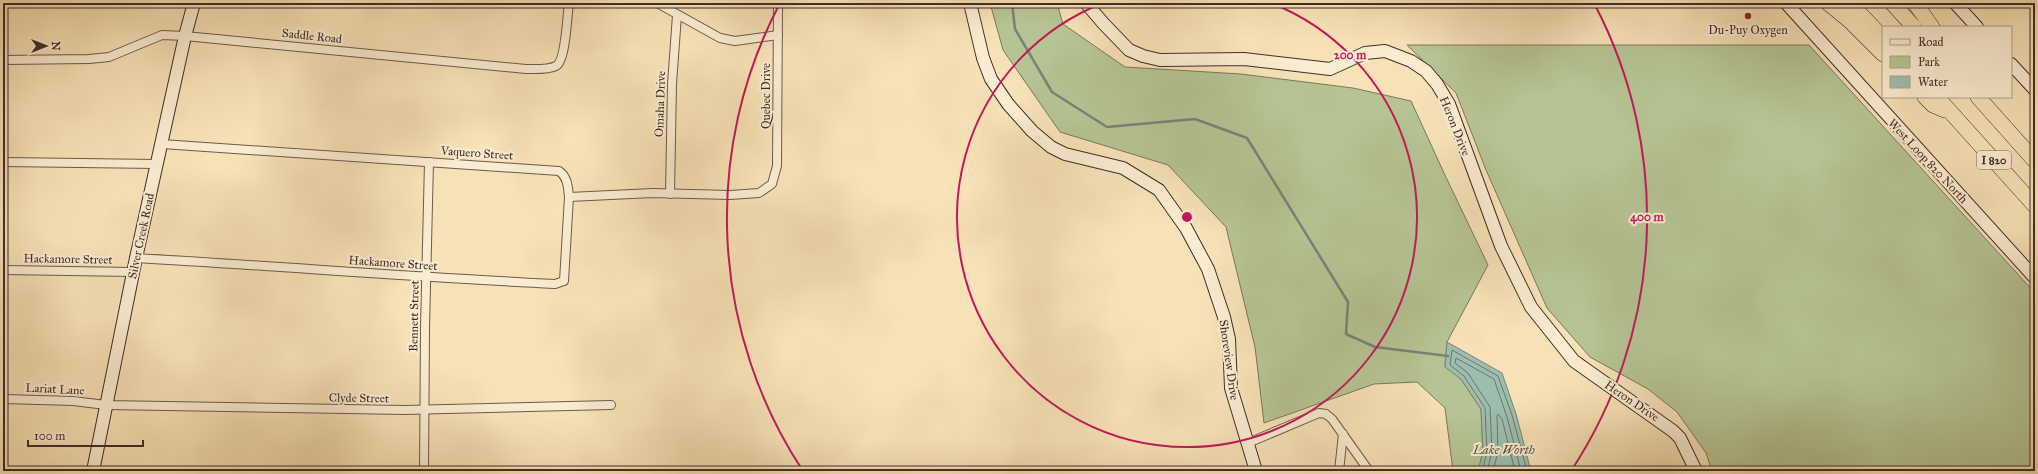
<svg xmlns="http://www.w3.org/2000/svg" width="2038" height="474" font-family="'IM FELL Great Primer',serif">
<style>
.green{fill:#b6c493;stroke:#7a785c}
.water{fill:#9dbeae;stroke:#778478}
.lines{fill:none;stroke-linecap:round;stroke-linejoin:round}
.shore{stroke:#6e766a;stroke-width:1}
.stream{stroke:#778478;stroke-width:2.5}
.street-casing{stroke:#6d5a4a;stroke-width:10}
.secondary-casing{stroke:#3f2d26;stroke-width:14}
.highway-casing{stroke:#3f2d26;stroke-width:16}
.street{stroke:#faecd0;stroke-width:8}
.secondary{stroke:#faecd0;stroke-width:12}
.highway{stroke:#f7e1b6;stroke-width:15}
.ring{fill:none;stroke:#c2185b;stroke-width:2}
.poi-dot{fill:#8f2418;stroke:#faecd0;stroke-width:1.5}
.labels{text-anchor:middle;stroke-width:4;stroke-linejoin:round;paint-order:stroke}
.shield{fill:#faecd0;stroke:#776659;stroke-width:1}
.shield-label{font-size:11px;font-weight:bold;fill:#3f2d26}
.poi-label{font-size:12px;fill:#3f2d26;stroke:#faecd0}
.street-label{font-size:12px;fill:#3f2d26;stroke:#faecd0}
.water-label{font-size:13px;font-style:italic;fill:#565148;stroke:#faecd0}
.centre{fill:#c2185b;stroke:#faecd0;stroke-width:2}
.ring-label{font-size:12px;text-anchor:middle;font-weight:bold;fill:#c2185b;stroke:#faecd0;stroke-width:4;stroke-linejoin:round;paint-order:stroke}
</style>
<rect width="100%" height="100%" fill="#f7e1b6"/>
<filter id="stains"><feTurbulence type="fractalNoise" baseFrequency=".005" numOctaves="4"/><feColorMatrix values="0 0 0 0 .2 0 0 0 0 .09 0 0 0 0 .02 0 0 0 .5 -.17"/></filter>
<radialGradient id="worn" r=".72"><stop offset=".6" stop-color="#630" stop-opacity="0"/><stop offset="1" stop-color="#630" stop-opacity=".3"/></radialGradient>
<!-- green -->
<g class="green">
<path d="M990,3H1057L1063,24L1125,67L1241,74L1353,88L1411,101L1444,173L1488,265L1447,342L1445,366L1461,379L1481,409L1483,452L1478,471H1453L1445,408L1417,382L1374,384L1264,423L1255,347L1226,227L1168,165L1060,132L1003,50Z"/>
<path d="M1407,45H1809L2035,293V471H1712L1706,453L1677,412L1648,389L1590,357L1547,308L1486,170L1456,93Z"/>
</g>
<!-- water -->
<path class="water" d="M1447,342L1502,373L1516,414L1531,471H1478L1483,452L1481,409L1461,379L1445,367Z"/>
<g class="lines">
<!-- shore -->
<g class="shore">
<path d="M1482,471L1487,452L1485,408L1464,376L1450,365L1452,350L1498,376L1512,415L1527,471"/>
<path d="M1487,471L1492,452L1490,407L1468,373L1455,363L1456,358L1494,379L1507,417L1521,471"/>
<path d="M1493,471L1498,452L1497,416L1498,414L1502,419L1515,471"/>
</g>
<!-- stream -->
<path class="stream" d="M1012,3L1015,29L1052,92L1107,127L1195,119L1247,138L1348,302L1346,334L1375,347L1448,356"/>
<!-- street casing -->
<g class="street-casing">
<g id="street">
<path d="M657,3L720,38L735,41L778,35"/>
<path d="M3,60L89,59L109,57L162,35L185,36L526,69C535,69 548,70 556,66C566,61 567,15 569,3"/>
<path d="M3,162L157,164"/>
<path d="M670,194L672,84L677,15"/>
<path d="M569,197L653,193L730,195L759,193L772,184L777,166L778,3"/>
<path d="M136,258C276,266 415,277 555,284L564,281L569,197C568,188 568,177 559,171L162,144"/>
<path d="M3,270L133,272"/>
<path d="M3,399L73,401L106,405L405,410L611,405"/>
<path d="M1248,443L1319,413L1326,414L1332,419L1369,471"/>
<path d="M424,471L425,328L429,162"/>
<path d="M1339,471L1343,434"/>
</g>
</g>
<!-- secondary casing -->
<g class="secondary-casing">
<g id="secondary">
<path d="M970,3L983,58L991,79L1008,104L1032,131L1051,147L1065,154L1123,168L1159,190L1186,228L1208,269L1224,317L1229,339L1231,388L1256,471"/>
<path d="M1086,3L1103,23L1129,50L1143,56L1160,60L1244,59L1330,69L1365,53L1385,51L1411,61L1426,71L1437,84L1449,104L1501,246L1531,307L1574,361L1673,431L1680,438L1696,471"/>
<path d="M1786,3L2035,278"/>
<path d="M1955,3L1977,27"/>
<path d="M2011,64L2035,90"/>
<path d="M93,471L136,258L185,36L194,3"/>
</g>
</g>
<!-- highway casing -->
<g class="highway-casing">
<g id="highway">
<path d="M1828,3L1850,21L1883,54"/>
<path d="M1850,3L1883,38"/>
<path d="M1892,3L1914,27"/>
<path d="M1915,3L1932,27"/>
<path d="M1925,97L1933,105L1945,110"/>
<path d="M1937,97L2035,206"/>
<path d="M1978,97L2035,161"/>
</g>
</g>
<!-- street -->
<use href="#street" class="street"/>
<!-- secondary -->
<use href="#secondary" class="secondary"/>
<!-- highway -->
<use href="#highway" class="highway"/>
</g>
<!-- distance rings -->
<g class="ring">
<path d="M1271 3A230 230 0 1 1 1103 3"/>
<path d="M803 471A460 460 0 0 1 779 5M1595 5A460 460 0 0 1 1571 471"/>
</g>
<!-- markers -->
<circle class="poi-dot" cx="1748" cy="16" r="4"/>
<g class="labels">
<!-- shield labels -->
<rect class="shield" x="1977" y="151" width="34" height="18" rx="3"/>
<g class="shield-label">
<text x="1994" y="164">I 820</text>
</g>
<!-- poi labels -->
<g class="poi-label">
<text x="1748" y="34">Du-Puy Oxygen</text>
</g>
<!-- street labels -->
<g class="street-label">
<text transform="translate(312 36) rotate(6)" y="4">Saddle Road</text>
<text transform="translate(766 96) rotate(-90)" y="4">Quebec Drive</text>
<text transform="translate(660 104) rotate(-88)" y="4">Omaha Drive</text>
<text transform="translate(1455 126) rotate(68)" y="4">Heron Drive</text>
<text transform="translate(477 153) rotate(4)" y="4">Vaquero Street</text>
<text transform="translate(1928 161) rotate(47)" y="4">West Loop 820 North</text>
<text transform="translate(141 236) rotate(-78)" y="4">Silver Creek Road</text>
<text transform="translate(68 259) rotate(1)" y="4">Hackamore Street</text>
<text transform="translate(393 263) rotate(4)" y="4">Hackamore Street</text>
<text transform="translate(414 316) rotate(-89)" y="4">Bennett Street</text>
<text transform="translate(1229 360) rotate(82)" y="4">Shoreview Drive</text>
<text transform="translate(55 389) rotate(3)" y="4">Lariat Lane</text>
<text transform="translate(359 398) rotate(1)" y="4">Clyde Street</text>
<text transform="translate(1632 401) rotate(34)" y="4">Heron Drive</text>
</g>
<!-- water labels -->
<g class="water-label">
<text x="1504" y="454">Lake Worth</text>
</g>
</g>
<circle cx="1187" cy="217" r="6" class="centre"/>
<g class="ring-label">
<text x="1350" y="59">200 m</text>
<text x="1647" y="221">400 m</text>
</g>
<!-- margin -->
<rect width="2038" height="474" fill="none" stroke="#f7e1b6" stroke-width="16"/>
<rect x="4" y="4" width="2030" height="466" fill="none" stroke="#3f2d26" stroke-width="2"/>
<rect x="8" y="8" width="2022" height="458" fill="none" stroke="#3f2d26"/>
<!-- legend -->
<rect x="1882" y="26" width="130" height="72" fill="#faecd0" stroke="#afa08c"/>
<rect x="1890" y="39" width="20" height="6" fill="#faecd0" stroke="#afa08c"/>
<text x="1918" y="46" font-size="12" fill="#3f2d26">Road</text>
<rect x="1890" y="56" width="20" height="12" fill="#b6c493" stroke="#afa08c"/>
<text x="1918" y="66" font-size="12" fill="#3f2d26">Park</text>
<rect x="1890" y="76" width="20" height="12" fill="#9dbeae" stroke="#afa08c"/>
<text x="1918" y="86" font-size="12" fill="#3f2d26">Water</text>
<!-- north arrow -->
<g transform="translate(46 46) rotate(90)" stroke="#faecd0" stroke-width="3" paint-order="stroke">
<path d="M0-3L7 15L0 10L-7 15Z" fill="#3f2d26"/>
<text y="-6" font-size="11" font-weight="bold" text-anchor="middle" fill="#3f2d26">N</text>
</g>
<!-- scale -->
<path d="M28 440v6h115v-6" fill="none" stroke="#3f2d26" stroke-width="2"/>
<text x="34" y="440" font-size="12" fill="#3f2d26" stroke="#faecd0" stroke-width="3" paint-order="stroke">100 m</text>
<rect width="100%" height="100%" filter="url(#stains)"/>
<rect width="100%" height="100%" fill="url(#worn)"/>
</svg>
